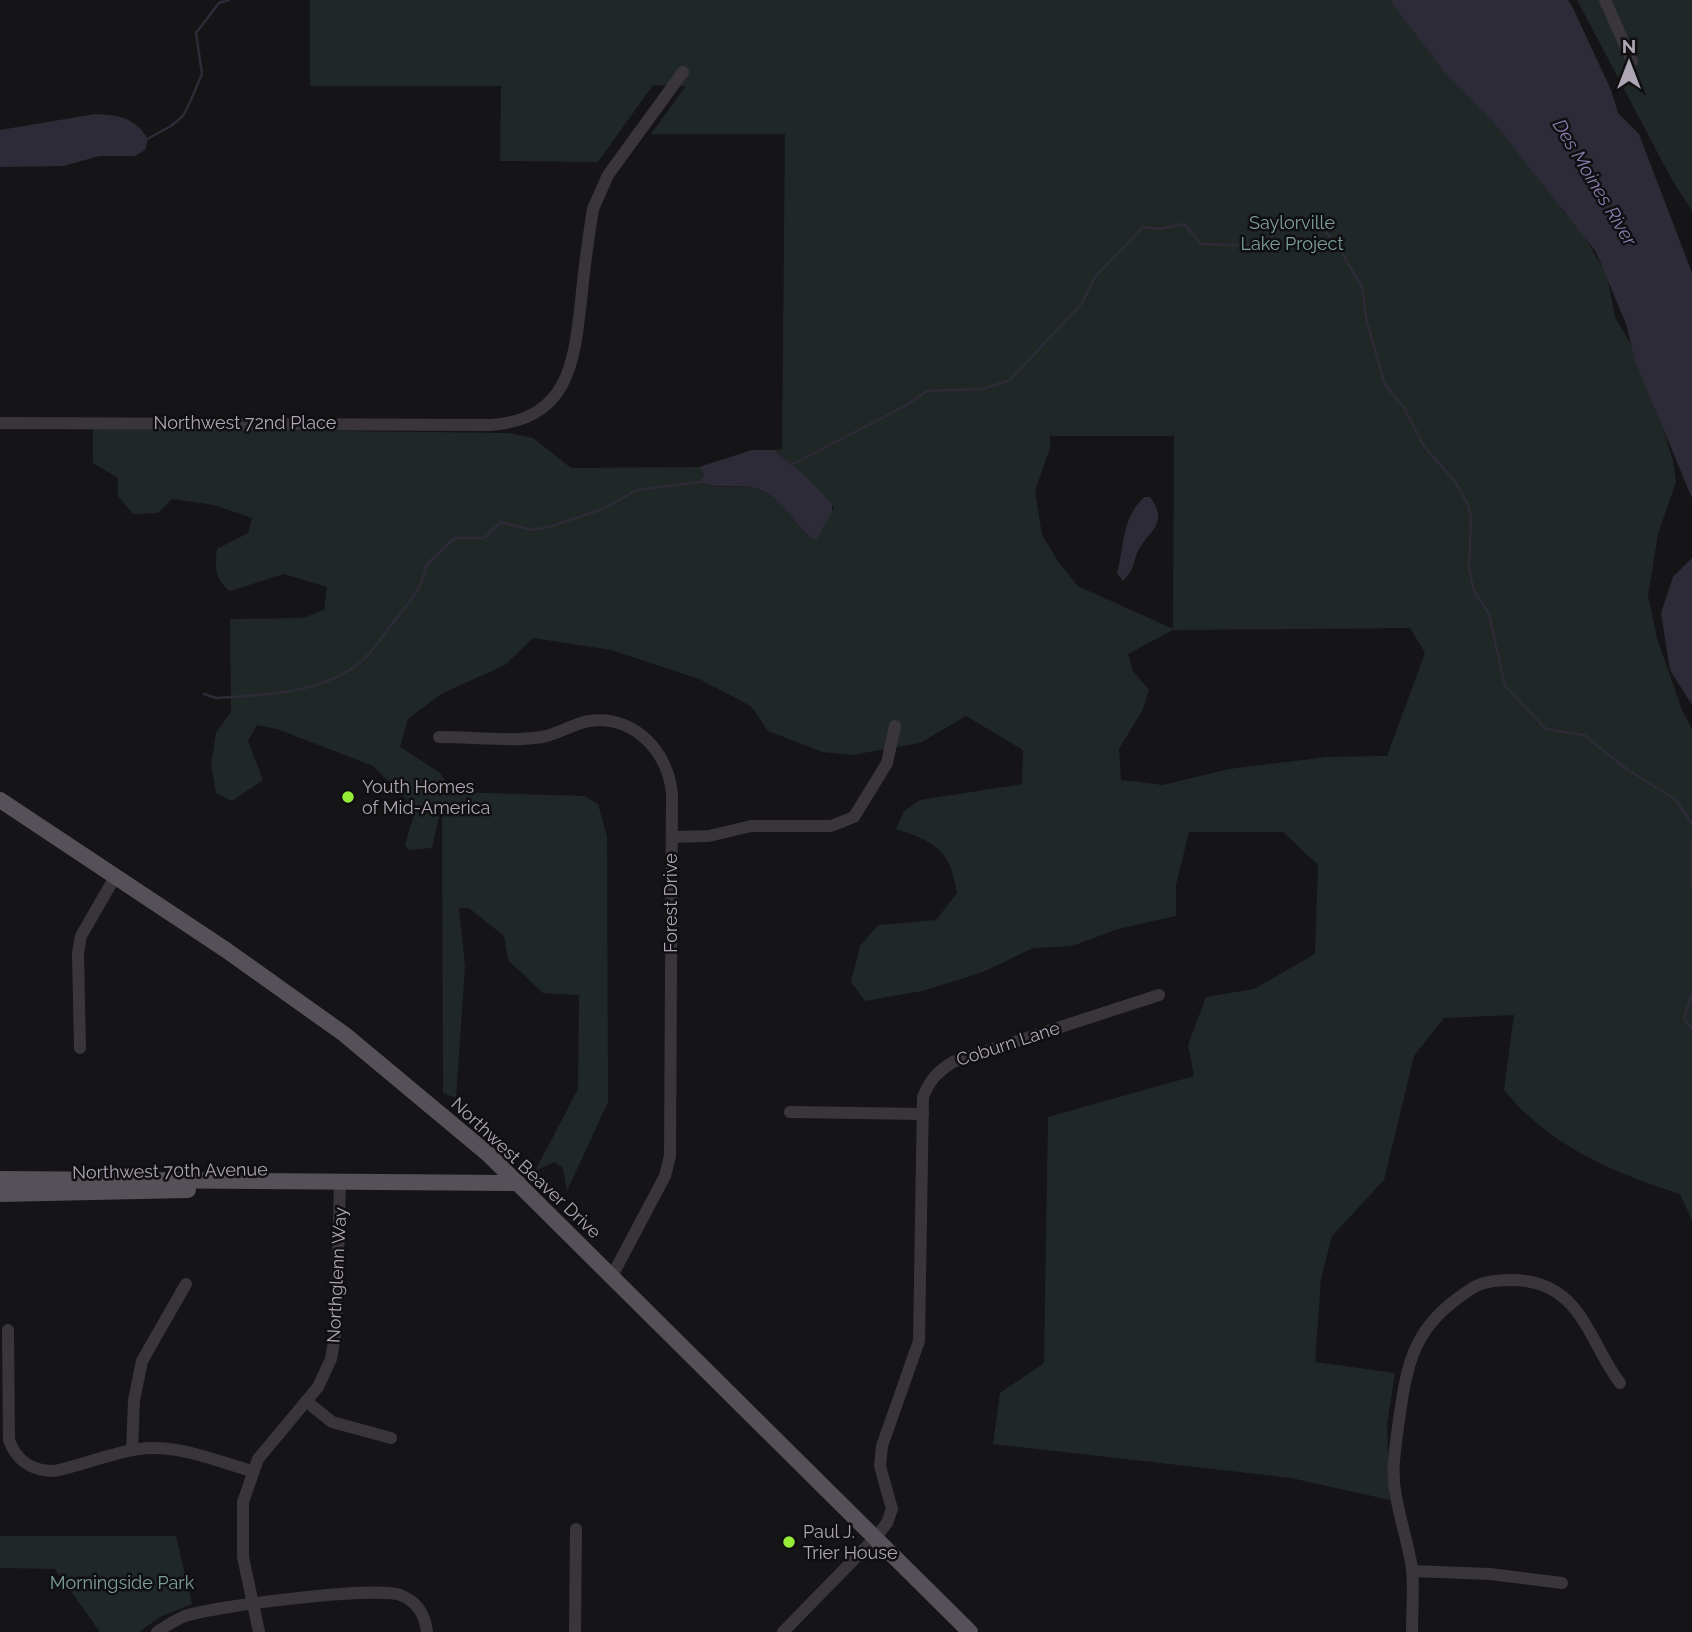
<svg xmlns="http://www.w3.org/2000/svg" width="1692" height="1632" font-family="Raleway,sans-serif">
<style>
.green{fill:#202827;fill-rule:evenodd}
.water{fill:#2e2b39}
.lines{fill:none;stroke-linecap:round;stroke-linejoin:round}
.stream{stroke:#2e2b39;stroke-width:2.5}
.minor{stroke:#39353a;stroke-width:12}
.major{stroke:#565159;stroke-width:16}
.poi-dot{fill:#96ec36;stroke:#100f11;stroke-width:2.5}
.labels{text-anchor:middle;stroke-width:5;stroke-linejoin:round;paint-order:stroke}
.park-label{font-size:18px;fill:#7ea09b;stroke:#100f11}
.street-label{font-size:18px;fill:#aea6b5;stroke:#100f11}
.poi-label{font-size:18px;fill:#aea6b5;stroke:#100f11;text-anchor:start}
.water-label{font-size:19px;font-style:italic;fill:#8b7eb0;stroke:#100f11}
</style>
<rect width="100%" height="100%" fill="#151416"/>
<!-- green -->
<g class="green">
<path d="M310,0H1424L1563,211L1581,230L1607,276L1615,317L1644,366L1673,461L1676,482L1658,534L1648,596L1657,638L1682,710L1692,729V1221L1680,1194C1614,1173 1549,1146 1504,1090L1514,1015L1444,1018L1414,1056L1384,1180L1332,1236L1321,1279L1315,1362L1395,1373L1387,1425L1390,1500L1291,1478L993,1444L1000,1393L1044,1363L1048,1117L1194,1076L1188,1045L1206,997L1254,989L1315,954L1318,865L1283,832H1189L1176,885V916L1118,929L1072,946L1033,948L983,972L922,991L865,1001L851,982L860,946L878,925L936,920L957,893C950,850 936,842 896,829L904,811L920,800L1022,784L1023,750L966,716L920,743L852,755L823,752L768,731L751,706L699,679L611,650L533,638L505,665L441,694L408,719L400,747L439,772L453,792L584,796L598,804L607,836L608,1102L567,1191L563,1168L554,1162L535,1171L578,1089L579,995L543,993L508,960L504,936L469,908H459L465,967L456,1098L443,1093L442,804L432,848L408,850L405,844L416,809L373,766L277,729L257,725L248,741L263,780L232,801L216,793L211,765L216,733L231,712L230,619L303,618L324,610L327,587L284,574L230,591C214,580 215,566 217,549L248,533L252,518L214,505L172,499L158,513L133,514L118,496V478L93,463V428L509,433L533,438L571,468L699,467L704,475L699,482C719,492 737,482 758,489C784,498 793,525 814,540L834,508L807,477L774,450L782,449L785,134H651L686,86L653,85L598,162L500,161L501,86H310ZM1174,436L1173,629L1078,586L1059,563L1042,535L1035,491L1050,448V436ZM1410,628L1425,653L1387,756L1327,757L1229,769L1163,785L1121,780L1119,749L1142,711L1149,690L1133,671L1128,654L1173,630Z"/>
<path d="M1577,0H1692V211L1671,178Z"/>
<path d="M0,1536H176L192,1604L160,1617L139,1632H100L55,1569L0,1568Z"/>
</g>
<!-- water -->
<g class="water">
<path d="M1390,0H1568L1573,8L1612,92L1618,113L1639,134L1692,273V498L1635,361L1626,324L1596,252L1495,124L1442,69Z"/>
<path d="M95,114C118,115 135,117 148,139L145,150L135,156H100L63,166L0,167V130Z"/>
<path d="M752,450H774L807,477L832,504V512L817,539L814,540C793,525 784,498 758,489C736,482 721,491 699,482L704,475L699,467Z"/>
<path d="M1144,497H1150C1170,524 1149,530 1138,551C1132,565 1136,567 1123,581L1117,573C1125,544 1121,520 1144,497Z"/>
<path d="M1692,558V705L1670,670L1661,613L1673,577Z"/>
</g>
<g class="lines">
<!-- stream -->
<g class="stream">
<path d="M147,139L171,126L183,116L190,102L202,74L196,33L219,3L229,0"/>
<path d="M791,465L905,406L927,391L983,389L1010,380L1082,303L1095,277L1143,227L1160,229L1184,224L1201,244L1262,246L1286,223L1313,221L1335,241L1362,287L1367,322L1385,385L1404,408L1424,446L1456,483L1468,505L1471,517L1469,568L1474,591L1489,614L1505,686L1546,729L1584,735L1628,770L1675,799L1692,824"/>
<path d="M204,694L216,698C262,695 318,694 357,665C373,653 383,635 395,620C410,602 423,587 426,565L455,538H484L501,522L532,530L549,527L603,509L637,490L699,482"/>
<path d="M1692,838V887"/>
<path d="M1692,994L1684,1018L1692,1029"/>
</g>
<!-- minor -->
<g class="minor">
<path d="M1605,0L1632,61"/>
<path d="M0,423L490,425C568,420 574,364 581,301C584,270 588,240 593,209L608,175L683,72"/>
<path d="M439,737C473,737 509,742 542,737C559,734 572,724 589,721C634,715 668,751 672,794L670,1156L665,1176L612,1276"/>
<path d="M672,837L709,836L751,826H831L854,817L887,763L895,726"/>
<path d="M80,1048L78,953L81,936L115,877"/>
<path d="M790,1112L923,1114"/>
<path d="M8,1330L9,1440C17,1462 32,1471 55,1471C83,1465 111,1453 139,1449C177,1444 216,1461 252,1471"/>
<path d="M306,1401L332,1422L391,1438"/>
<path d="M132,1450L134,1400L142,1361L186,1284"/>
<path d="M1412,1571L1490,1574L1562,1583"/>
<path d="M157,1632C166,1626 175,1620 185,1616C214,1606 376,1586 400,1595C417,1601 425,1615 427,1632"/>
<path d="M259,1632L243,1557V1502L258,1459L318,1387L331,1359L336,1330L340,1183"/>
<path d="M575,1632L576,1529"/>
<path d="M783,1632L876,1537L887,1523L892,1509L880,1466L882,1446L919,1341L923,1097C929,1081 938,1071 953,1062L1159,995"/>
<path d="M1412,1632C1412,1611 1414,1589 1412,1568C1408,1543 1400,1520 1396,1496C1391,1473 1395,1450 1398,1427C1407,1362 1412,1327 1471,1289C1482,1281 1498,1280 1512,1280C1581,1280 1588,1341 1620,1383"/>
</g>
<!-- major -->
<g class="major">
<path d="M0,800L226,950L344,1034L488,1154L970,1632"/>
<path d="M0,1179L518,1183"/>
<path d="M0,1194L188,1190"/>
</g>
</g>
<!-- markers -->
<g class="poi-dot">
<circle cx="348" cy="797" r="7"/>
<circle cx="789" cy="1542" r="7"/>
</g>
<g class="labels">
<!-- park labels -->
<g class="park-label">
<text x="1292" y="229">Saylorville<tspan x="1292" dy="21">Lake Project</tspan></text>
<text x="122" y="1589">Morningside Park</text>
</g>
<!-- street labels -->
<g class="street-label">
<text x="245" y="429">Northwest 72nd Place</text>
<text transform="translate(671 903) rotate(-90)" y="6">Forest Drive</text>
<text transform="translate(1008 1044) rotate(-18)" y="6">Coburn Lane</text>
<text transform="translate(526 1168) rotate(43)" y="6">Northwest Beaver Drive</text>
<text transform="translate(170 1171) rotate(-1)" y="6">Northwest 70th Avenue</text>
<text transform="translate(337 1275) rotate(-87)" y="6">Northglenn Way</text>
</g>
<!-- poi labels -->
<g class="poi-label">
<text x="362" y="793">Youth Homes<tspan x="362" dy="21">of Mid-America</tspan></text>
<text x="803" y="1538">Paul J.<tspan x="803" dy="21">Trier House</tspan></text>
</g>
<!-- water labels -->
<g class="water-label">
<text transform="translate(1595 182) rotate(59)" y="7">Des Moines River</text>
</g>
</g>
<!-- north arrow -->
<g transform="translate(1629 63)" stroke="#100f11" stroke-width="5" paint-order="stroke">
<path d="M0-5L12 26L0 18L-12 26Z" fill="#aea6b5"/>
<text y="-10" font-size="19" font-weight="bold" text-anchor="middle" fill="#aea6b5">N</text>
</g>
</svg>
